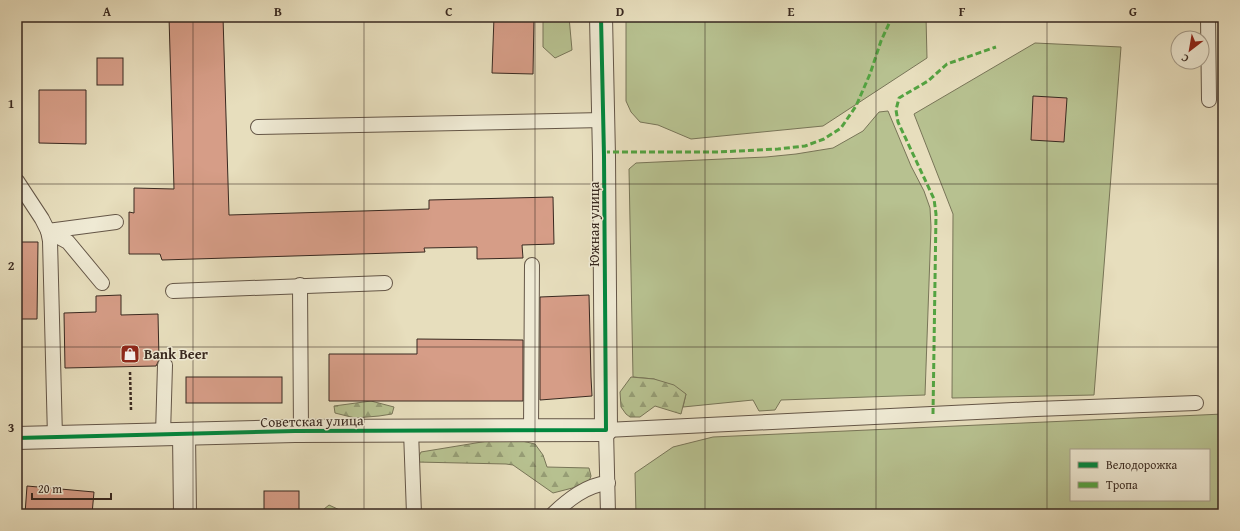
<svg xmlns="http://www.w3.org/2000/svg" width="1240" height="531" font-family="'Gentium Book Plus',serif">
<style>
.grass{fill:#b7c190;stroke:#787558;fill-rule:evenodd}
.forest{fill:url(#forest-firs);stroke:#787558}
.building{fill:#d69d87;stroke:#392920}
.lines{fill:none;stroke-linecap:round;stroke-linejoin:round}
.service-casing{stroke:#645647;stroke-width:16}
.minor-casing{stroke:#645647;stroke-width:24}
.path{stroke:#392920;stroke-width:2.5;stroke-dasharray:3 2;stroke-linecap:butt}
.service{stroke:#efead4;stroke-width:14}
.minor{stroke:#efead4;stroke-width:22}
.quiet{stroke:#53a341;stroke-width:3;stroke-dasharray:6 3;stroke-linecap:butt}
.cycleway-casing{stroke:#efead4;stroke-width:6}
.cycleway{stroke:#00873e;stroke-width:4}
.grid{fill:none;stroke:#392920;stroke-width:1;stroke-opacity:0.55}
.labels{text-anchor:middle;stroke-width:3;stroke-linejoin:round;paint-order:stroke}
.street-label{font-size:14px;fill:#392920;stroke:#efead4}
.poi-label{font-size:14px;font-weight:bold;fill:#392920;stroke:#efead4;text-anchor:start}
.neatline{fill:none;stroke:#392920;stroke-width:1.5}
.grid-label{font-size:13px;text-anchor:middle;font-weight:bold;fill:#392920}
</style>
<defs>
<pattern id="forest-firs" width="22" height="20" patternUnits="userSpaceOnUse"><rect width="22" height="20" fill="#b7c190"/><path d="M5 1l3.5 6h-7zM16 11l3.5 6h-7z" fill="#969d75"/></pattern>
</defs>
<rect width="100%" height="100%" fill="#e7debd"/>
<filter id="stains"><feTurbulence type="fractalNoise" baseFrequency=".005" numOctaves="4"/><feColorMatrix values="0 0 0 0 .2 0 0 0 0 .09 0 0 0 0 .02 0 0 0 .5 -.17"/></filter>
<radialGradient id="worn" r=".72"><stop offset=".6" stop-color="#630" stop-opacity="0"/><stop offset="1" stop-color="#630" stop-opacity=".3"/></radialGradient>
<!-- grass -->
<g class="grass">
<path d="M541,17H569L572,50L555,58L543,47V22Z"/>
<path d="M626,17H926L927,58L823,126L691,139L658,125L640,122L631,112L626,101Z"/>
<path d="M1222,17H1223V211Z"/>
<path d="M1035,43L1121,47L1094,395L952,398L953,214L914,114Z"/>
<path d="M888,111L911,166L924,191L930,208L931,227L925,395L781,400L775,410L759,411L753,400L683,407L686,394L654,379L633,377L629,169L636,163L766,157L796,154L833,148L863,131L879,112Z"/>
<path d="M1223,414V514H636L635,473L673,447L713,437ZM1071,450H1209V500H1071Z"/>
</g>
<!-- forest -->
<g class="forest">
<path d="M631,377L654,379L674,385L686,394L681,414L655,406L640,417H630L626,414L621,407L620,392Z"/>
<path d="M371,401L394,407L392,414L379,416L355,418L335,413L334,406Z"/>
<path d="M494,440L522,441L535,444L543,455L547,467L589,468L591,476L588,484L553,493L513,465L506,464L416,462L421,452Z"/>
<path d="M329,505L346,513V514H318Z"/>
</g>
<!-- building -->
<g class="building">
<path d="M169,17H223L229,215L429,209V200L553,197L554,244L522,245L523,258L477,259V247L424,248L425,252L162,260L160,254H129V212L134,213V188L174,189Z"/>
<path d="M494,17H534L533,74L492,73Z"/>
<rect x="97" y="58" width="26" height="27"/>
<path d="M39,90H86V144L39,143Z"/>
<path d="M1033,96L1067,98L1064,142L1031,140Z"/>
<path d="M17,242H38L37,319H17Z"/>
<path d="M121,295V315L158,314L159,360L156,366L65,368L64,313L96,312V296Z"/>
<path d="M589,295L591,377L592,396L540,400V297Z"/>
<path d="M417,339L523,340V401H329V354H417Z"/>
<rect x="186" y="377" width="96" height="26"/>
<path d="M27,486L94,492L92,514H25Z"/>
<rect x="264" y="491" width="35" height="23"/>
</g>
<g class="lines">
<!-- service casing -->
<g class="service-casing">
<g id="service">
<path d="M1208,17L1209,100"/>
<path d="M258,127L603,120"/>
<path d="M17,181L42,219L48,231L50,241L55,437"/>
<path d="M48,231L68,242L102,283"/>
<path d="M48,231L116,222"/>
<path d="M300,285L301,431"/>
<path d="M173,291L385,283"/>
<path d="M531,430L532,265"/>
<path d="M411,431L414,514"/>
<path d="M163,434L165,365"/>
<path d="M553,514C568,500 586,485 608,483"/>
<path d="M608,514L606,430L1036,409L1196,403"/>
</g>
</g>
<!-- minor casing -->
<g class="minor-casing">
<g id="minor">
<path d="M184,434L185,514"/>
<path d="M17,438L295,431L606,430L604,156L601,17"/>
</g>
</g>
<!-- path -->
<path class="path" d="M130,372L131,410"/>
<!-- service -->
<use href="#service" class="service"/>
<!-- minor -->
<use href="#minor" class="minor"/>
<!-- quiet -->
<g class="quiet">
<path d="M604,152H718L778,149L805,146L824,139L841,128L856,106L870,74L881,41L892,17"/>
<path d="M933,414L936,214L934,199L898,122L896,110L899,98L928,81L947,64L996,47"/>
</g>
<!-- cycleway casing -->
<g class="cycleway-casing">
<path id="cycleway" d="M17,438L295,431L606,430L604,156L601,17"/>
</g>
<!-- cycleway -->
<use href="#cycleway" class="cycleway"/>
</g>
<!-- grid -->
<path class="grid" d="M193,17V514M364,17V514M535,17V514M705,17V514M876,17V514M1047,17V514M17,184H1223M17,347H1223"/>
<!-- icons -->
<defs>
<g id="shop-square" transform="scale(1)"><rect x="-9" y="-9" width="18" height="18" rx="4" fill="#8f2418" stroke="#efead4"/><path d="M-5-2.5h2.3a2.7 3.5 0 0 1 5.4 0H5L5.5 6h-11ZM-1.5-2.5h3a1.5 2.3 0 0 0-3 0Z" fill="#fff"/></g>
</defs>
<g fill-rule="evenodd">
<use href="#shop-square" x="130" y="354"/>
</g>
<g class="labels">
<!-- street labels -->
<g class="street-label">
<text transform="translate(594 224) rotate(-90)" y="5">Южная улица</text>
<text transform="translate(312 421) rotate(-1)" y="5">Советская улица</text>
</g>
<!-- poi labels -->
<g class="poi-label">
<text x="144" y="359">Bank Beer</text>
</g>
</g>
<!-- margin -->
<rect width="1240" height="531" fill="none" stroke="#e7debd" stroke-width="44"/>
<!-- legend -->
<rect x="1070" y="449" width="140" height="52" fill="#efead4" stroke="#a69d8c"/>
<rect x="1078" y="462" width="20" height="6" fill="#00873e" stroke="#a69d8c"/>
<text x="1106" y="469" font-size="12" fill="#392920">Велодорожка</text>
<rect x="1078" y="482" width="20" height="6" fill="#53a341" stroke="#a69d8c"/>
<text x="1106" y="489" font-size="12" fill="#392920">Тропа</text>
<!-- north arrow -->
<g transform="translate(1190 50) rotate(211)"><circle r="19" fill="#efead4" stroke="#a69d8c"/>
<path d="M0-3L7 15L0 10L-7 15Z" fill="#8f2418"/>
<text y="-6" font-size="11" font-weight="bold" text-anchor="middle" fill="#392920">С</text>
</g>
<!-- scale -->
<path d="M32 493v6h79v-6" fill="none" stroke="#392920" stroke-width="2"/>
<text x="38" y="493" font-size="12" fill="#392920" stroke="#efead4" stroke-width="3" paint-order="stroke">20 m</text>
<rect x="22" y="22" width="1196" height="487" class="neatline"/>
<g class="grid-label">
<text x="107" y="16">A</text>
<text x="278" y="16">B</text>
<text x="449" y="16">C</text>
<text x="620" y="16">D</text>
<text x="791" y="16">E</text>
<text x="962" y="16">F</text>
<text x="1133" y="16">G</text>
<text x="11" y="108">1</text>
<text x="11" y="270">2</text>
<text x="11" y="432">3</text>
</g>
<rect width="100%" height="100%" filter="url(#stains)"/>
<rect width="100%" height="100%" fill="url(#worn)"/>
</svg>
